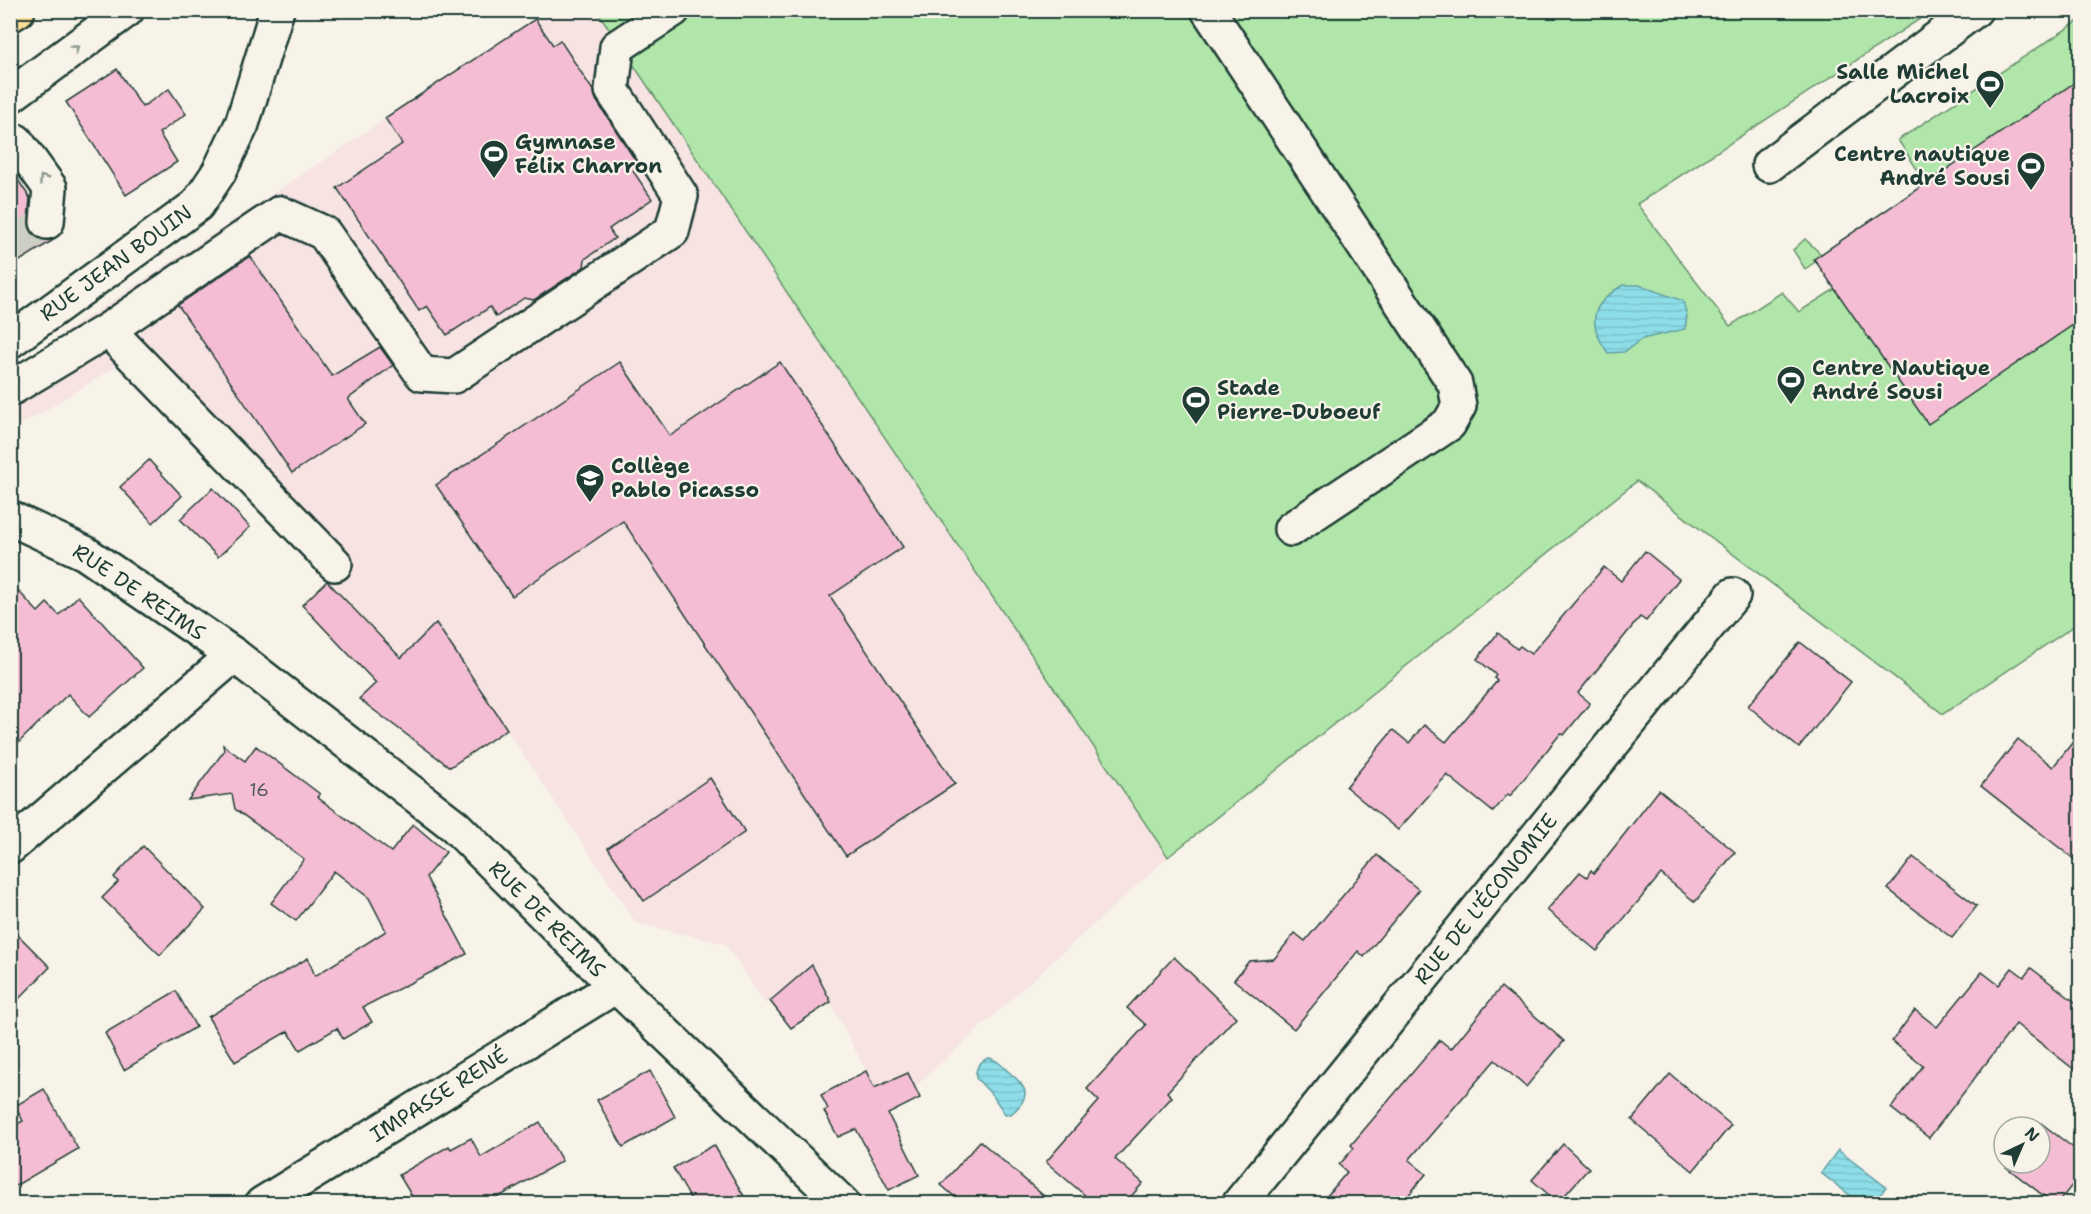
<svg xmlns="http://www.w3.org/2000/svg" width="2091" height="1214" font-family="'Shantell Sans',sans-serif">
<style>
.built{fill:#f6e3e2}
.pitch{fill:#b0e6a9;stroke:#68926e;stroke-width:1.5}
.water{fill:url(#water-rules);stroke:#629ea1;stroke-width:1.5}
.building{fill:#f5bdd3;stroke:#1f3d34;stroke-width:1.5}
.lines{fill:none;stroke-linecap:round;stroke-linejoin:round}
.minor-tunnel{stroke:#cccfc4;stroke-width:33;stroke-dasharray:33 16;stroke-linecap:butt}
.minor-casing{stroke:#1f3d34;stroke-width:38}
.highway-casing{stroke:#1f3d34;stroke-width:38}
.minor{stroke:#f7f3e8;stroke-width:33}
.highway{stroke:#fedd96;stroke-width:33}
.oneway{stroke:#8b988e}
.labels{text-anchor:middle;stroke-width:4.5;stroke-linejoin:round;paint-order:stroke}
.number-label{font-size:18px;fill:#545d5c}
.poi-label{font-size:21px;font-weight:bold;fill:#1f3d34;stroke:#f7f3e8;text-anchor:start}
.street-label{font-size:21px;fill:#1f3d34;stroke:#f7f3e8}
</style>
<defs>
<pattern id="water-rules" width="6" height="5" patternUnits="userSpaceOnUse" patternTransform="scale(1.5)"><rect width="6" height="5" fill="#8edee9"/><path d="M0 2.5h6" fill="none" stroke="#7abfc8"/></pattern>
</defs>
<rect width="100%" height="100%" fill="#f7f3e8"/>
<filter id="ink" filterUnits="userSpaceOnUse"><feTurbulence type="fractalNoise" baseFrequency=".0167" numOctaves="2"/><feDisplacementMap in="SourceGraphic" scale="12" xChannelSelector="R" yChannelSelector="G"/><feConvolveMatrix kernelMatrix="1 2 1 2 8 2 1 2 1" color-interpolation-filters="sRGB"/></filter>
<g filter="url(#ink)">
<!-- built -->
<path class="built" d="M548,11H597L1168,857L887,1112L812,966L766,1004L725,944L636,923L507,730L450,767L359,699L402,657L117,366L21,425L11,408V368Z"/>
<!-- pitch -->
<path class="pitch" d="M597,11H1932L1637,204L1730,326L1782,292L1799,312L1835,289L1818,260L1805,269L1793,250L1805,239L1821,254L1926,183L1898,140L2080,20V622L1943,714L1637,481L1168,857Z"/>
<!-- water -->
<g class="water">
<path d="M1623,285H1639L1683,301L1687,316L1685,329L1642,339L1624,352L1608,353C1586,322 1591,304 1623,285Z"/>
<path d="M989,1058C999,1060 1001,1066 1009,1072C1027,1087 1033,1096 1011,1114H1005L993,1096L976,1078C975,1068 980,1061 989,1058Z"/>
<path d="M1838,1150L1886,1187L1874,1203H1854L1856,1200L1821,1173Z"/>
</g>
<!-- building -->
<g class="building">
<path d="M535,19L553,45L560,40L594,92L596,100L639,166L633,171L652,199L609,229L615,238L585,259L584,267L534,300L524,298L496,317L490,307L447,335L427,306L419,311L337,188L402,144L385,118Z"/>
<path d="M117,69L142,107L169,89L186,114L159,133L177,162L126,195L66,102Z"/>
<path d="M2080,79V320L1928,424L1814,259Z"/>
<path d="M10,168L30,198L28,220L30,230L37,238L45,241L55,239L10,267Z"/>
<path d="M250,256L332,376L380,347L393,365L348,399L365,424L292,473L178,305Z"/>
<path d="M620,362L670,436L780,362L903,547L830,596L955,784L846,856L623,521L512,596L436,485Z"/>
<path d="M149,460L182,496L153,523L120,487Z"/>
<path d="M213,488L250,527L218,557L180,519Z"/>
<path d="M1645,551L1679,579L1646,621L1640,617L1578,693L1590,703L1564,735L1561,733L1510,796L1508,794L1493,812L1447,775L1398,830L1346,787L1393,730L1409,743L1424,725L1446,742L1497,681L1494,678L1496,675L1477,659L1498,633L1517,649L1520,646L1531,654L1604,567L1621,581Z"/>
<path d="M327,581L401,658L436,623L507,729L450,767L359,699L376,683L302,605Z"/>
<path d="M10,582L38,612L47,603L59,615L78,596L143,668L89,717L68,694L10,751Z"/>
<path d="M1800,642L1851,682L1799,748L1748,706Z"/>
<path d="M2080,733V864L1981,786L2018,739L2053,767Z"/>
<path d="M223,745L245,761L256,746L320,794L317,797L391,852L413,824L446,852L426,877L467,954L363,1007L372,1022L343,1039L337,1028L300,1050L288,1031L235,1062L208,1017L308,958L315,976L386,931L369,898L334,871L296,921L271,903L304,859L235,809L232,794L188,800L224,751Z"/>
<path d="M710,778L745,832L644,901L608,848Z"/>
<path d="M1659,790L1735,852L1695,902L1661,874L1597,951L1547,910L1580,872L1587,877L1591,870L1594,873Z"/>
<path d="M143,846L205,909L160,955L102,898L118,882L114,877Z"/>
<path d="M1377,855L1419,890L1364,957L1358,951L1294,1029L1234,980L1249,961L1274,959L1295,933L1305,941Z"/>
<path d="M1913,857L1977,906L1952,938L1888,889Z"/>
<path d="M10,927L50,967L10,1008Z"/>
<path d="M1174,957L1236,1017L1167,1092L1172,1097L1115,1159L1143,1183L1125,1203H1094L1046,1162L1099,1101L1087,1089L1146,1025L1127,1008Z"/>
<path d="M812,965L831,1002L791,1028L770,1001Z"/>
<path d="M2012,968L2024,977L2031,968L2080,1006V1074L2016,1024L1929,1138L1891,1108L1923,1066L1892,1041L1915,1010L1937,1027L1982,972L1999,985Z"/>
<path d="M1501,987L1564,1041L1526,1087L1495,1060L1409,1160L1426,1174L1402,1203H1321L1347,1172L1339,1165L1354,1148L1351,1145L1440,1040L1451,1049Z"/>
<path d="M176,991L196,1027L124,1070L105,1033Z"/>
<path d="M650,1071L675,1117L623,1147L597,1100Z"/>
<path d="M866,1071L874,1088L908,1073L920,1098L888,1114L919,1175L889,1190L856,1129L838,1137L824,1111L828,1109L821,1095Z"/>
<path d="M1670,1074L1731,1125L1693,1171L1632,1120Z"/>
<path d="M44,1089L78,1149L10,1189V1128L23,1121L15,1106Z"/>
<path d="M540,1122L562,1161L488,1203H416L399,1175L449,1146L451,1149L471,1138L481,1157Z"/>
<path d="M2041,1123L2080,1153V1175L2058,1203H2053L2006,1167L2010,1163H2040V1127H2038Z"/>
<path d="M980,1141L1052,1203H962L941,1185Z"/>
<path d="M1563,1144L1589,1168L1558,1203L1532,1180Z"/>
<path d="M714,1145L748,1203H693L673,1168Z"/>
</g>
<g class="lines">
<!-- minor-tunnel -->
<path class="minor-tunnel" d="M10,246L47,222"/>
<!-- minor casing -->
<g class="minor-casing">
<g id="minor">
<path d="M1208,10L1455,384L1459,406L1449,424L1291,529"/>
<path d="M10,96L127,10"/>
<path d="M16,141L50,188L47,222"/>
<path d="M1769,165L1975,10"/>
<path d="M108,330L335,564"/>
<path d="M10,341L197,205L219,172L242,124L277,10"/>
<path d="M10,389L108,330L280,213L324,233L422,374L454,376L672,231L681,196L612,90L617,47L673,10"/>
<path d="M10,518L85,553L234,655L455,826L616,986L843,1204"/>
<path d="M10,847L234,655"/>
<path d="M262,1204L616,986"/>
<path d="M1239,1204L1733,595"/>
</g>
</g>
<!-- highway casing -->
<g class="highway-casing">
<path id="highway" d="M10,15L18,10"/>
</g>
<!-- minor -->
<use href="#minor" class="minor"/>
<!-- highway -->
<use href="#highway" class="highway"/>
</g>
<!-- one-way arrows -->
<defs><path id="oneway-chevron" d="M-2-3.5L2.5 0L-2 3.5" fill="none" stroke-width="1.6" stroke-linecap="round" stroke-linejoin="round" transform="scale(1.5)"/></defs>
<g class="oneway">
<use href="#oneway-chevron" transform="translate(75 49) rotate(-36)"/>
<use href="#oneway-chevron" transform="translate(43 179) rotate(-125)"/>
</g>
</g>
<!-- icons -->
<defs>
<g id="stadium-pin" transform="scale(1.5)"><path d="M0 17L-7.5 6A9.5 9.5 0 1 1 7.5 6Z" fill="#1f3d34" stroke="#f7f3e8"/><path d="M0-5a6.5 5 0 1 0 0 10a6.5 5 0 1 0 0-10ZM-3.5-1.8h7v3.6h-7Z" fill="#fff"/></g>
<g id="school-pin" transform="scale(1.5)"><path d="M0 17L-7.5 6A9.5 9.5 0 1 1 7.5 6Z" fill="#1f3d34" stroke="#f7f3e8"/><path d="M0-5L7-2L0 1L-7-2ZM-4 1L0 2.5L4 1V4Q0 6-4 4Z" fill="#fff"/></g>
</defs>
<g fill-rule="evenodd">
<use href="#stadium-pin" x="1990" y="84"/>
<use href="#stadium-pin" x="494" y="154"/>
<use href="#stadium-pin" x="2031" y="166"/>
<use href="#stadium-pin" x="1791" y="380"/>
<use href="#stadium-pin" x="1196" y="400"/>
<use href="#school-pin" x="590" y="478"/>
</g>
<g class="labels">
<!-- number labels -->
<g class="number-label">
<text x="259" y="796">16</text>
</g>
<!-- poi labels -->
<g class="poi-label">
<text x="1969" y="79" text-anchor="end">Salle Michel<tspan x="1969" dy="24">Lacroix</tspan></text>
<text x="515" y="149">Gymnase<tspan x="515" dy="24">Félix Charron</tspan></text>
<text x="2010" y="161" text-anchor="end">Centre nautique<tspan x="2010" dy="24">André Sousi</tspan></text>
<text x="1812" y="375">Centre Nautique<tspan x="1812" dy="24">André Sousi</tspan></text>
<text x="1217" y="395">Stade<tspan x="1217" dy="24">Pierre-Duboeuf</tspan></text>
<text x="611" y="473">Collège<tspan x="611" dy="24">Pablo Picasso</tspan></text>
</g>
<!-- street labels -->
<g class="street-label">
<text transform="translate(116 263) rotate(-36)" y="7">RUE JEAN BOUIN</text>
<text transform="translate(139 592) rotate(34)" y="7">RUE DE REIMS</text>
<text transform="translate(1486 899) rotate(-51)" y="7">RUE DE L'ÉCONOMIE</text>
<text transform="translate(547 919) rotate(45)" y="7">RUE DE REIMS</text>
<text transform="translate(439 1095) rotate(-32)" y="7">IMPASSE RENÉ</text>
</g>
</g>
<!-- margin -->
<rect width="2091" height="1214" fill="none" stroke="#f7f3e8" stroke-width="36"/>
<rect x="18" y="18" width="2055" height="1178" fill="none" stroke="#1f3d34" stroke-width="2" filter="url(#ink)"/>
<!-- north arrow -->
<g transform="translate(2022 1145) rotate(44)"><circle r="28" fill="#f7f3e8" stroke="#a1aaa0" stroke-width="1.5"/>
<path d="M0-4.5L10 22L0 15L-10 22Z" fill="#1f3d34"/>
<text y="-9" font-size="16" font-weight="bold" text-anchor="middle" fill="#1f3d34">N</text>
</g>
</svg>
